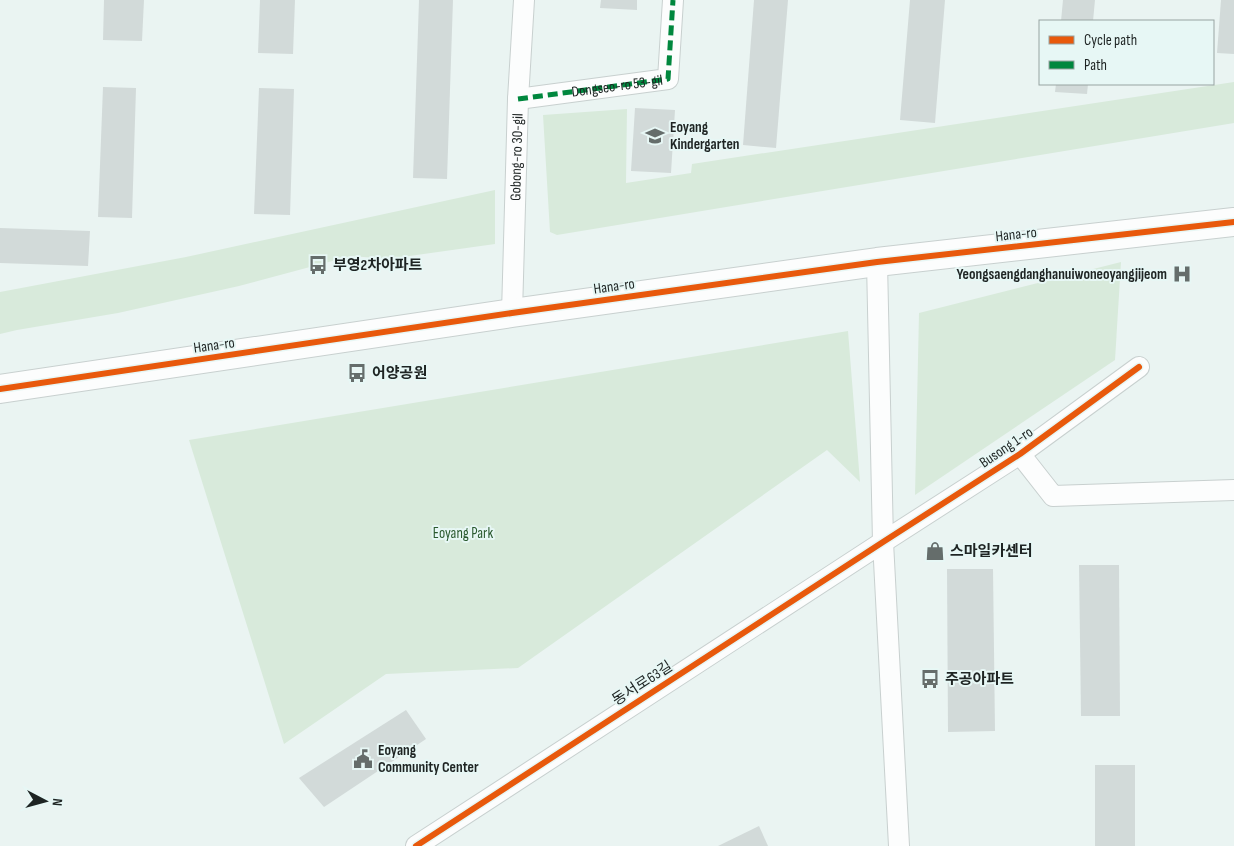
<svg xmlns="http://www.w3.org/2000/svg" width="1234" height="846" font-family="'Sofia Sans Condensed','Noto Sans KR',sans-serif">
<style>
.green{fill:#d8eadb}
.building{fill:#d2dad9}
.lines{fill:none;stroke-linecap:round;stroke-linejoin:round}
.street-casing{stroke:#c8d0cf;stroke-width:22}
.secondary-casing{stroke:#c8d0cf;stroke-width:30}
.street{stroke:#fcfdfd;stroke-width:20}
.secondary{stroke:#fcfdfd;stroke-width:28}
.quiet{stroke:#00873e;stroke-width:5;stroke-dasharray:10 5;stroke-linecap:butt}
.cycleway-casing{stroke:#e7f7f5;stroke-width:9}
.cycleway{stroke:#e8590c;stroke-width:6}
.labels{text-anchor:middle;stroke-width:4;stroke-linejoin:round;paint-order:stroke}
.street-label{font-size:15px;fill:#1e2423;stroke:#e7f7f5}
.poi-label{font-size:15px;font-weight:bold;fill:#1e2423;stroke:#e7f7f5;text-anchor:start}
.park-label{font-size:15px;fill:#2a5a2f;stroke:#e7f7f5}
</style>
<rect width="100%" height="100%" fill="#eaf4f2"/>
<!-- green -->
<g class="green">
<path d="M1234,82V123L557,235L550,232L543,115L627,109L626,183L691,173L692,164Z"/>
<path d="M495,190V244L388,259L351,256L239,286L118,313L17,330L0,334V292L186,257Z"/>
<path d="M1121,262L1115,360L915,495L919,313Z"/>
<path d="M848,331L860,482L827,450L518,668L386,674L284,744L189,440Z"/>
</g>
<!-- building -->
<g class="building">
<path d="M104,0H144L142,41L103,40Z"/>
<path d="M260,0H295L293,54L258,53Z"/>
<path d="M419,0H453L447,179L413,178Z"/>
<path d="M601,0H637V10L600,8Z"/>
<path d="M754,0H788L776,148L743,145Z"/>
<path d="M910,0H945L935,123L900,120Z"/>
<path d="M1063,0H1095L1093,21H1061Z"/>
<path d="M1221,0H1234V54L1217,53Z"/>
<path d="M1056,84H1088L1087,94L1055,92Z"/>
<path d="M103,87L136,88L132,218L98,217Z"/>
<path d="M259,88L294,89L290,215L254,214Z"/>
<path d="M635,108L675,110L671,173L631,171Z"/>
<path d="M0,228L90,231L88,266L0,263Z"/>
<path d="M1079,565H1119L1120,716H1081Z"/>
<path d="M947,569H993L995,731L948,732Z"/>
<path d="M406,710L426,739L324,807L299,778Z"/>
<rect x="1095" y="765" width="40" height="81"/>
<path d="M759,826L768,846H718Z"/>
</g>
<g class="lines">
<!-- street casing -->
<g class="street-casing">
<g id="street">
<path id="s1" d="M518,99L668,79L673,0"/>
<path d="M877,262L883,542L899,846"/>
<path id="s2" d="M512,313L518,99L524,0"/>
<path d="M1020,454L1053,496L1234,490"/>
<path d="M416,846L883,542L1020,454L1139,367"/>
</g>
</g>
<!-- secondary casing -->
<g class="secondary-casing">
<path id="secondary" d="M0,389L512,313L877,262L1234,222"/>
</g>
<!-- street -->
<use href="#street" class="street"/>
<!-- secondary -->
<use href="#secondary" class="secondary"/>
<!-- quiet -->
<path class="quiet" d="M518,99L668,79L673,0"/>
<!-- cycleway casing -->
<g class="cycleway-casing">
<g id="cycleway">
<path d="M0,389L512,313L877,262L1234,222"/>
<path d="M416,846L883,542L1020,454L1139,367"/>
</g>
</g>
<!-- cycleway -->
<use href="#cycleway" class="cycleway"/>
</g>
<!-- icons -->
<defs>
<g id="school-bare" transform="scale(1.5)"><path d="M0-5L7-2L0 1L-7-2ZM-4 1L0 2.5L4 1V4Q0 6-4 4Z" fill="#656d6b" stroke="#e7f7f5" stroke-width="2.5" paint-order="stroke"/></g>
<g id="bus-bare" transform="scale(1.5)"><path d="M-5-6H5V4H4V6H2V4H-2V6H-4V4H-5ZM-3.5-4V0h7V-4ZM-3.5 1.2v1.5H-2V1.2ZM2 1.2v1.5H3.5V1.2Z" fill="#656d6b" stroke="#e7f7f5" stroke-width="2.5" paint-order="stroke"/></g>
<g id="hospital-bare" transform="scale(1.5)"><path d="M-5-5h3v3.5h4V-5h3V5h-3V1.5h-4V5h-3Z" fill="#656d6b" stroke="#e7f7f5" stroke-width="2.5" paint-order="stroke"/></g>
<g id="shop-bare" transform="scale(1.5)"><path d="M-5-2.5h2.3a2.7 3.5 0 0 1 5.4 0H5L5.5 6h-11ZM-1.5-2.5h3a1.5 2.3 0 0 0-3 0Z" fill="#656d6b" stroke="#e7f7f5" stroke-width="2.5" paint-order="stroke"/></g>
<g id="civic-bare" transform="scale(1.5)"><path d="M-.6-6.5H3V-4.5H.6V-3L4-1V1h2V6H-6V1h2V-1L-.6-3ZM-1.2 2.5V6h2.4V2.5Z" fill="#656d6b" stroke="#e7f7f5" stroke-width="2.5" paint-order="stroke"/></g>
</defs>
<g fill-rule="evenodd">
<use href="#school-bare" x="655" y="136"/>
<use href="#bus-bare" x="318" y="265"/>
<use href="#hospital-bare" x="1182" y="274"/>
<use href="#bus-bare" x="357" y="373"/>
<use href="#shop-bare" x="935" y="551"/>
<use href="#bus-bare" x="930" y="679"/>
<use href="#civic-bare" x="363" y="759"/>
</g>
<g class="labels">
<!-- street labels -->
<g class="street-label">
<text dy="5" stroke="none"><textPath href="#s1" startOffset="100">Dongseo-ro 53-gil</textPath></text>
<text dy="5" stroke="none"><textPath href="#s2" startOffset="156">Gobong-ro 30-gil</textPath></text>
<text transform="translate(1016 234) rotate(-6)" y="5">Hana-ro</text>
<text transform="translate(614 286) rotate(-8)" y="5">Hana-ro</text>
<text transform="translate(214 345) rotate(-8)" y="5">Hana-ro</text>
<text transform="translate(1006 447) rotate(-34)" y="5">Busong 1-ro</text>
<text transform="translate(642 683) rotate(-33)" y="5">동서로63길</text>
</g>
<!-- poi labels -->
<g class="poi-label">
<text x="670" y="132">Eoyang<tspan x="670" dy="17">Kindergarten</tspan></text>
<text x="333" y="270">부영2차아파트</text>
<text x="1167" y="279" text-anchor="end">Yeongsaengdanghanuiwoneoyangjijeom</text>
<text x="372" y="378">어양공원</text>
<text x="950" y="556">스마일카센터</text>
<text x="945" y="684">주공아파트</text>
<text x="378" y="755">Eoyang<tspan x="378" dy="17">Community Center</tspan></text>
</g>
<!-- park labels -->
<g class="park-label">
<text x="463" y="538">Eoyang Park</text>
</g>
</g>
<!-- legend -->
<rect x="1039" y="20" width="175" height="65" fill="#e7f7f5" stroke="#97a3a1"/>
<rect x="1049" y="36" width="25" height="8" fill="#e8590c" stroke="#97a3a1"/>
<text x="1084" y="45" font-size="15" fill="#1e2423">Cycle path</text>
<rect x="1049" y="61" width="25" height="8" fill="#00873e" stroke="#97a3a1"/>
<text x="1084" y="70" font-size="15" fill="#1e2423">Path</text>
<!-- north arrow -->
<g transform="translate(45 801) rotate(96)" stroke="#e7f7f5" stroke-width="4" paint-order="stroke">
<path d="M0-4L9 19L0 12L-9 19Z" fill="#1e2423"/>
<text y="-8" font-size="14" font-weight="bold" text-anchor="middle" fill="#1e2423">N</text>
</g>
</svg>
